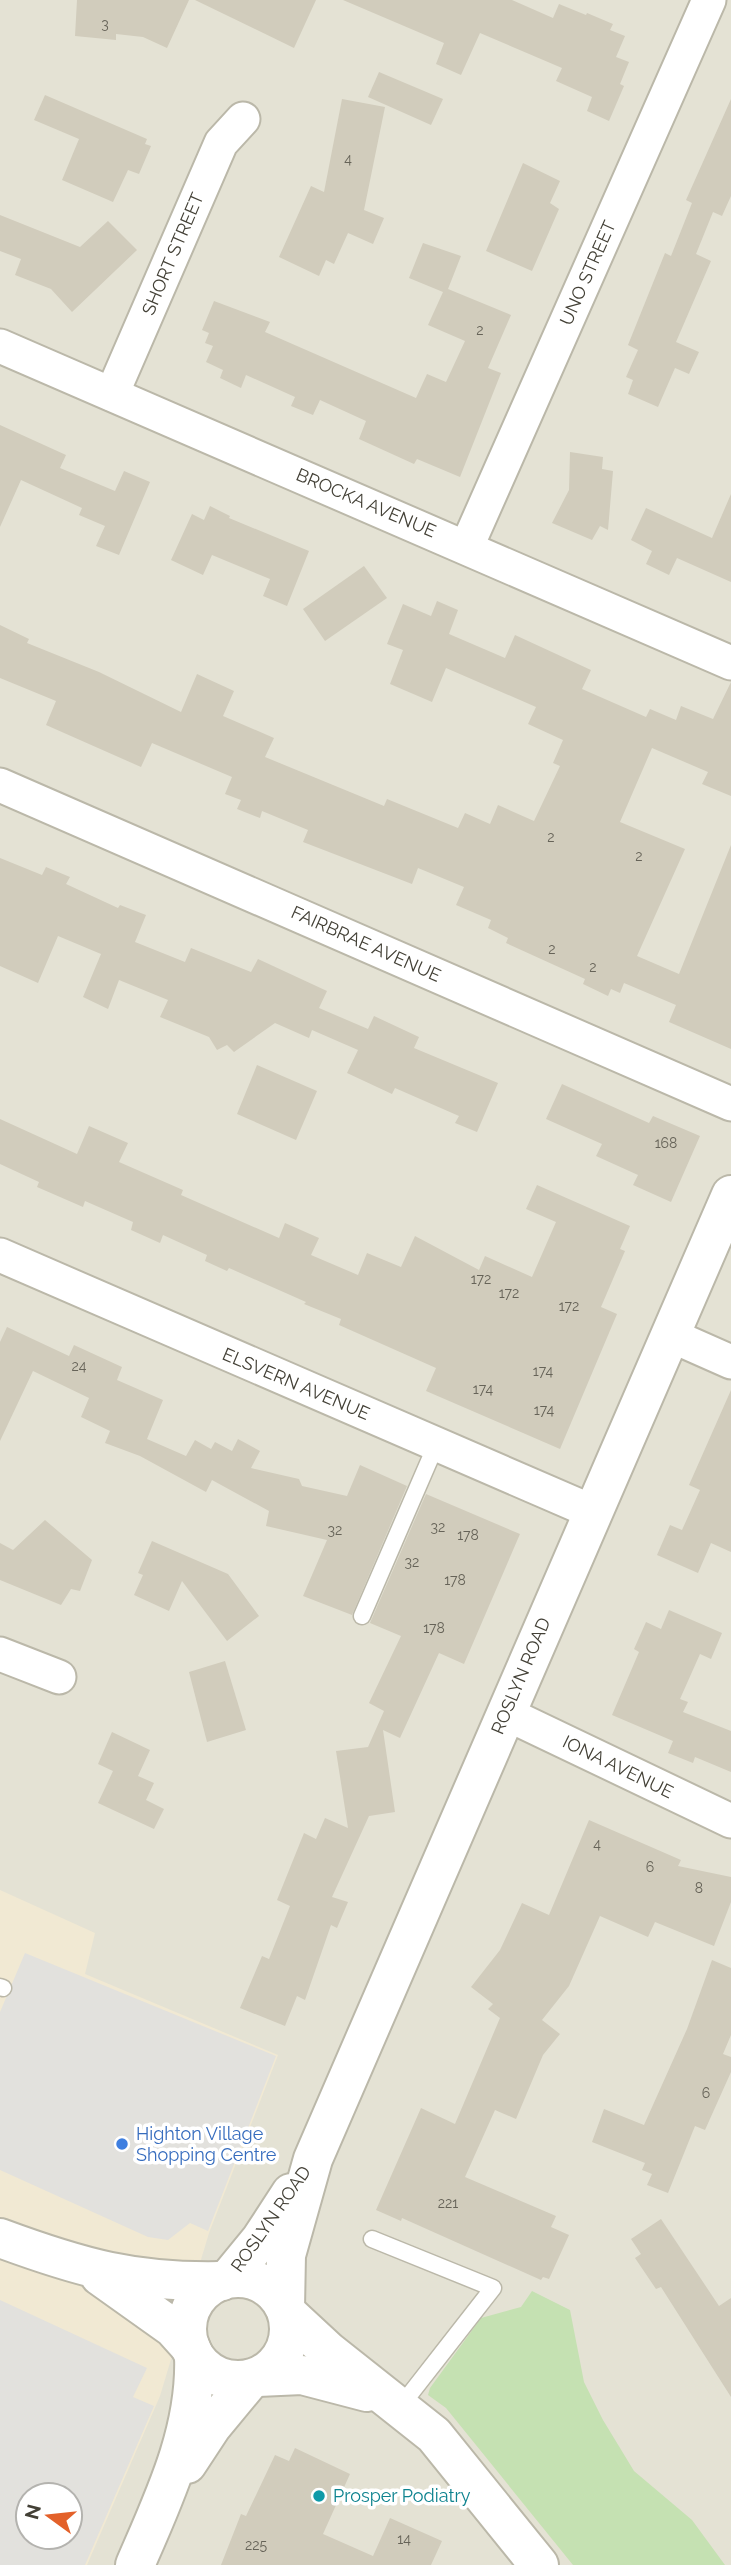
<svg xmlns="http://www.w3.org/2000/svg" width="731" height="2565" font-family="Raleway,sans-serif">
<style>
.residential{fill:#e4e2d4;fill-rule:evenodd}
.commercial{fill:#f1e9d3;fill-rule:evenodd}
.green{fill:#c5e1b2}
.parking{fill:#e2e1dd;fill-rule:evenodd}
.building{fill:#d1ccbc}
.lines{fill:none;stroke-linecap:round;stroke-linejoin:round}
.service-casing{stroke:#bbb8a9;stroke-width:19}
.minor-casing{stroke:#bbb8a9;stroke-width:37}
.tertiary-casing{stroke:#bbb8a9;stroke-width:42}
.service{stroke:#fff;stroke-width:16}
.minor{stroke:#fff;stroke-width:33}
.tertiary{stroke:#fff;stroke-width:38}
.shop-dot{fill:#3f7fe0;stroke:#fff;stroke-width:2.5}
.culture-dot{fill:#0f9aa8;stroke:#fff;stroke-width:2.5}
.labels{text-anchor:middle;stroke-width:7;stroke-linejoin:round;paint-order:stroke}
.number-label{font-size:14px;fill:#666358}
.street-label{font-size:18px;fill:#434036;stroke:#fff}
.shop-label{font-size:18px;fill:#366cbe;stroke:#fff;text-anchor:start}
.culture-label{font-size:18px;fill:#0d838f;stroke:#fff;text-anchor:start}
</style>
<rect width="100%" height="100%" fill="#f1efe6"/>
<!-- residential -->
<path class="residential" d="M0,0H731V2565H0ZM28,2495H70V2537H28Z"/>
<!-- commercial -->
<path class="commercial" d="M0,1890L95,1933L85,1974L278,2055L209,2233L160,2396L87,2565H0ZM28,2495H70V2537H28Z"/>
<!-- green -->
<path class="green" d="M532,2291L570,2310L584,2382L603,2420L634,2471L692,2520L725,2565H573L446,2408L428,2395L430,2388L481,2318L521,2307Z"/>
<!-- parking -->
<g class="parking">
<path d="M25,1953L276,2056L208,2231L190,2223L168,2240L148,2237L0,2170V2012Z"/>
<path d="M0,2300L147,2368L133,2397L154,2406L85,2565H0ZM70,2495V2537H28V2495Z"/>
</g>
<!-- building -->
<g class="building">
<path d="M77,0H189L167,48L143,37L116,34V40L75,36Z"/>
<path d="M195,0H316L294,48Z"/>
<path d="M343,0H512L553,18L559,4L586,15L587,13L613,24L610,30L625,36L616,57L629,62L620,84L624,86L609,121L587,111L592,97L556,81L562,68L480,33L461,75L436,64L444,43Z"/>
<path d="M379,72L443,99L431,125L368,97Z"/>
<path d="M45,95L147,139L145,144L151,146L139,174L128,170L113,202L62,180L79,139L34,120Z"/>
<path d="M342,99L385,107L364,210L384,218L373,244L348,233L334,264L326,260L319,276L279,257L311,186L324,192Z"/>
<path d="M731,99V196L722,216L713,212L696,254L711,261L676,342L699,352L689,374L675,368L658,407L628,394L633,380L626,377L638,350L628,345L665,253L671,256L692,203L686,200Z"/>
<path d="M523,163L560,181L550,203L559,209L532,271L486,251Z"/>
<path d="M0,215L80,247L108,221L137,250L72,312L51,289L15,275L21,259L0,251Z"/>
<path d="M423,243L461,256L448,289L511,315L488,368L501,373L460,477L417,459L414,464L359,439L366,421L320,400L313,415L291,406L295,397L246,375L241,388L220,378L223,370L206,362L213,346L205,343L209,333L202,330L214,301L270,322L265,332L416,398L427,374L446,382L465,341L428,325L443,292L409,278Z"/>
<path d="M0,425L66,455L60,468L115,491L124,471L150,482L119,555L96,546L105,526L79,515L82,508L21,480L0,527Z"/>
<path d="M570,452L603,457L602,469L613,471L608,530L600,526L592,540L552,523L569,490Z"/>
<path d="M731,494V582L677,558L669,575L646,564L652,551L631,540L646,508L712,538Z"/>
<path d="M210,506L230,516L229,518L309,551L287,606L263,596L270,579L212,555L203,575L171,560L192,514L204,520Z"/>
<path d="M364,566L387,598L325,641L303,609Z"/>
<path d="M437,601L458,610L449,634L505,658L515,635L591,670L582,689L646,717L650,709L676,720L681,706L713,719L731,682V796L702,784L708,772L652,748L620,822L685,849L637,956L679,974L731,845V1049L669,1022L676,1005L624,983L620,993L611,989L608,996L583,984L585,979L506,943L508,938L488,928L491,920L456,905L464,887L418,868L412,884L303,842L308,830L262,811L260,818L237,809L241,800L225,794L232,777L152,743L141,767L46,725L56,701L0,678V625L29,639L27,643L99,672L181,712L197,674L234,691L223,716L274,738L265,757L384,806L387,799L458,828L465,813L490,824L498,805L534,821L560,766L553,763L563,740L528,724L536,707L446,668L432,702L390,684L403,650L387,644L403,604L431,616Z"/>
<path d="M0,858L42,875L46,867L70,877L66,884L118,908L120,905L146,915L135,942L185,962L191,948L251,972L258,959L327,991L319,1008L368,1029L374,1016L419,1037L414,1048L498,1083L477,1132L455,1123L459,1116L395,1088L392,1094L347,1073L358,1050L312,1030L309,1038L275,1023L234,1052L227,1045L217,1050L209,1037L160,1017L168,1000L119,980L108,1009L83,997L101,954L58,936L38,983L0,966Z"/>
<path d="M257,1065L317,1091L296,1140L237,1114Z"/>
<path d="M562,1084L649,1123L653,1116L700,1136L671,1202L633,1185L638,1175L596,1156L602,1144L546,1119Z"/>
<path d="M0,1119L77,1154L89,1126L128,1143L119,1162L183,1190L181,1195L279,1238L285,1223L319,1238L311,1255L358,1275L367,1253L401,1267L415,1236L479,1270L485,1256L532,1277L556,1222L526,1209L537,1185L630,1226L620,1249L625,1251L601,1307L617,1314L560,1449L426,1391L436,1368L339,1325L341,1319L304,1304L306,1302L229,1268L227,1271L205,1261L207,1255L163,1235L160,1243L131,1230L133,1222L85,1201L83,1207L37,1187L39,1182L0,1164Z"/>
<path d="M7,1327L69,1356L74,1345L122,1367L117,1380L163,1400L147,1439L186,1456L195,1440L211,1449L215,1442L232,1451L238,1439L260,1451L251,1468L299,1479L302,1486L347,1496L360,1465L407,1486L352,1615L303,1596L327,1540L266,1526L269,1511L212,1480L206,1492L140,1456L105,1443L110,1431L81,1417L89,1398L33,1371L0,1441V1342Z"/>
<path d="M731,1390V1552L711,1543L698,1573L657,1555L670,1525L682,1530L700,1490L689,1485Z"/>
<path d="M426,1494L520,1534L464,1664L439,1653L400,1738L383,1730L395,1812L369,1816L332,1897L348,1902L337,1928L331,1925L305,2000L297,1996L285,2026L240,2008L262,1956L269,1959L290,1906L277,1900L304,1833L316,1839L325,1818L348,1828L336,1751L368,1747L384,1711L369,1703L401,1636L370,1623Z"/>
<path d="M45,1520L92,1560L80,1591L71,1589L61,1605L0,1580V1543L13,1550Z"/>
<path d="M152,1541L228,1574L259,1616L227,1641L182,1581L169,1611L134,1595L143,1575L138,1573Z"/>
<path d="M669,1610L722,1633L711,1659L700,1654L680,1699L688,1702L683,1712L731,1731V1772L695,1757L693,1763L668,1753L673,1741L612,1715L639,1652L634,1649L646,1622L661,1629Z"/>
<path d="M225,1661L246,1730L207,1742L189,1672Z"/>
<path d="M112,1732L150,1750L138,1776L154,1783L146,1800L164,1809L154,1829L98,1803L113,1771L98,1764Z"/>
<path d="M589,1820L681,1860L678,1866L731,1877V1902L714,1946L655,1922L648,1937L600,1916L569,1986L542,2020L560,2034L543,2055L516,2119L495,2110L465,2177L556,2216L551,2227L569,2235L549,2279L543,2277L541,2280L402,2218L401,2221L376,2210L421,2108L455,2124L500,2018L488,2009L493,2004L471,1987L500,1950L522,1903L549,1915Z"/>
<path d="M712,1960L731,1968V2035L723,2054L731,2057V2072L705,2130L695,2126L668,2193L647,2185L652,2174L642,2170L645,2163L592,2142L604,2109L644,2125L687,2029Z"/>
<path d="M661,2219L719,2306L731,2298V2397L661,2287L656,2289L635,2258L641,2254L631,2239Z"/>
<path d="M295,2448L350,2474L323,2534L373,2556L390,2518L442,2541L431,2565H221L241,2514L246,2516L275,2455L289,2461Z"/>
</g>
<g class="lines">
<!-- service casing -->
<g class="service-casing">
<g id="service">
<path d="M362,1616L436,1445"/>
<path d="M0,1987L3,1988"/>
<path d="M372,2239L493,2288L400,2407"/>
</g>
</g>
<!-- minor casing -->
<g class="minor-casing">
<g id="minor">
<path d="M0,346L731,663"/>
<path d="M112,394L221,143L243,119"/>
<path d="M467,546L709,0"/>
<path d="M0,785L731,1104"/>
<path d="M0,1255L593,1512"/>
<path d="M670,1335L731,1362"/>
<path d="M0,1654L59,1677"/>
<path d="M505,1713L731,1821"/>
</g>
</g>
<!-- tertiary casing -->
<g class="tertiary-casing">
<g id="tertiary">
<path d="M0,2238C81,2268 135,2283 222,2281"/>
<path d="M100,2276L173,2328L191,2348"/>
<circle cx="238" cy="2329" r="51"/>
<path d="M229,2278L261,2239L291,2193"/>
<path d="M285,2308L286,2255L313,2159L731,1195"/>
<path d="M287,2313L328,2351L434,2435L539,2565"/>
<path d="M258,2377L302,2375L367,2392"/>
<path d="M187,2464L212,2426L251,2379"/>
<path d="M135,2565C164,2498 197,2430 194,2355"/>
</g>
</g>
<!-- service -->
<use href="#service" class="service"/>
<!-- minor -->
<use href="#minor" class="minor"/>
<!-- tertiary -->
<use href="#tertiary" class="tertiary"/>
</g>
<!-- markers -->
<circle class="shop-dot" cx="122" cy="2144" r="7"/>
<circle class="culture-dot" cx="319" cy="2496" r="7"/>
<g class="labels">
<!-- number labels -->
<g class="number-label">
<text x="105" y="29">3</text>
<text x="348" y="164">4</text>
<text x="480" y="335">2</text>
<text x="551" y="842">2</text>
<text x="639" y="861">2</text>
<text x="552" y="954">2</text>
<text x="593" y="972">2</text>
<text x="666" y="1148">168</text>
<text x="481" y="1284">172</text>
<text x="509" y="1298">172</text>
<text x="569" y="1311">172</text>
<text x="79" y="1371">24</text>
<text x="543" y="1376">174</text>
<text x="483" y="1394">174</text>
<text x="544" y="1415">174</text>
<text x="438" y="1532">32</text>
<text x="335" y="1535">32</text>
<text x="468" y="1540">178</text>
<text x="412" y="1567">32</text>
<text x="455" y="1585">178</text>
<text x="434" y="1633">178</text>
<text x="597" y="1849">4</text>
<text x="650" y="1872">6</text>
<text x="699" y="1893">8</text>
<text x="706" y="2098">6</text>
<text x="448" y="2208">221</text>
<text x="404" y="2544">14</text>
<text x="256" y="2550">225</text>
</g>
<!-- street labels -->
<g class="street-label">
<text transform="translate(173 254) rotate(-67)" y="6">SHORT STREET</text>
<text transform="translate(588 273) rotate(-66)" y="6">UNO STREET</text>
<text transform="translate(366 503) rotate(23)" y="6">BROCKA AVENUE</text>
<text transform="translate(366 944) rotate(24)" y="6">FAIRBRAE AVENUE</text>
<text transform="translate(296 1384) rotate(23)" y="6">ELSVERN AVENUE</text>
<text transform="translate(521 1676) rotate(-67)" y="6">ROSLYN ROAD</text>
<text transform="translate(618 1767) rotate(26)" y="6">IONA AVENUE</text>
<text transform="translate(271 2219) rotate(-55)" y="6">ROSLYN ROAD</text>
</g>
<!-- shop labels -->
<g class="shop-label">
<text x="136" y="2140">Highton Village<tspan x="136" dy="21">Shopping Centre</tspan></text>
</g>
<!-- culture labels -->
<g class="culture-label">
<text x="333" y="2502">Prosper Podiatry</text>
</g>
</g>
<!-- north arrow -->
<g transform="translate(49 2516) rotate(285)"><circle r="33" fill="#ffffff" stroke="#b4b3af" stroke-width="2"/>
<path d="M0-5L12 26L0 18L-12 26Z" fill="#e3612a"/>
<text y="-10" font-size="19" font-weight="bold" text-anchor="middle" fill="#434036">N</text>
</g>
</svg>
